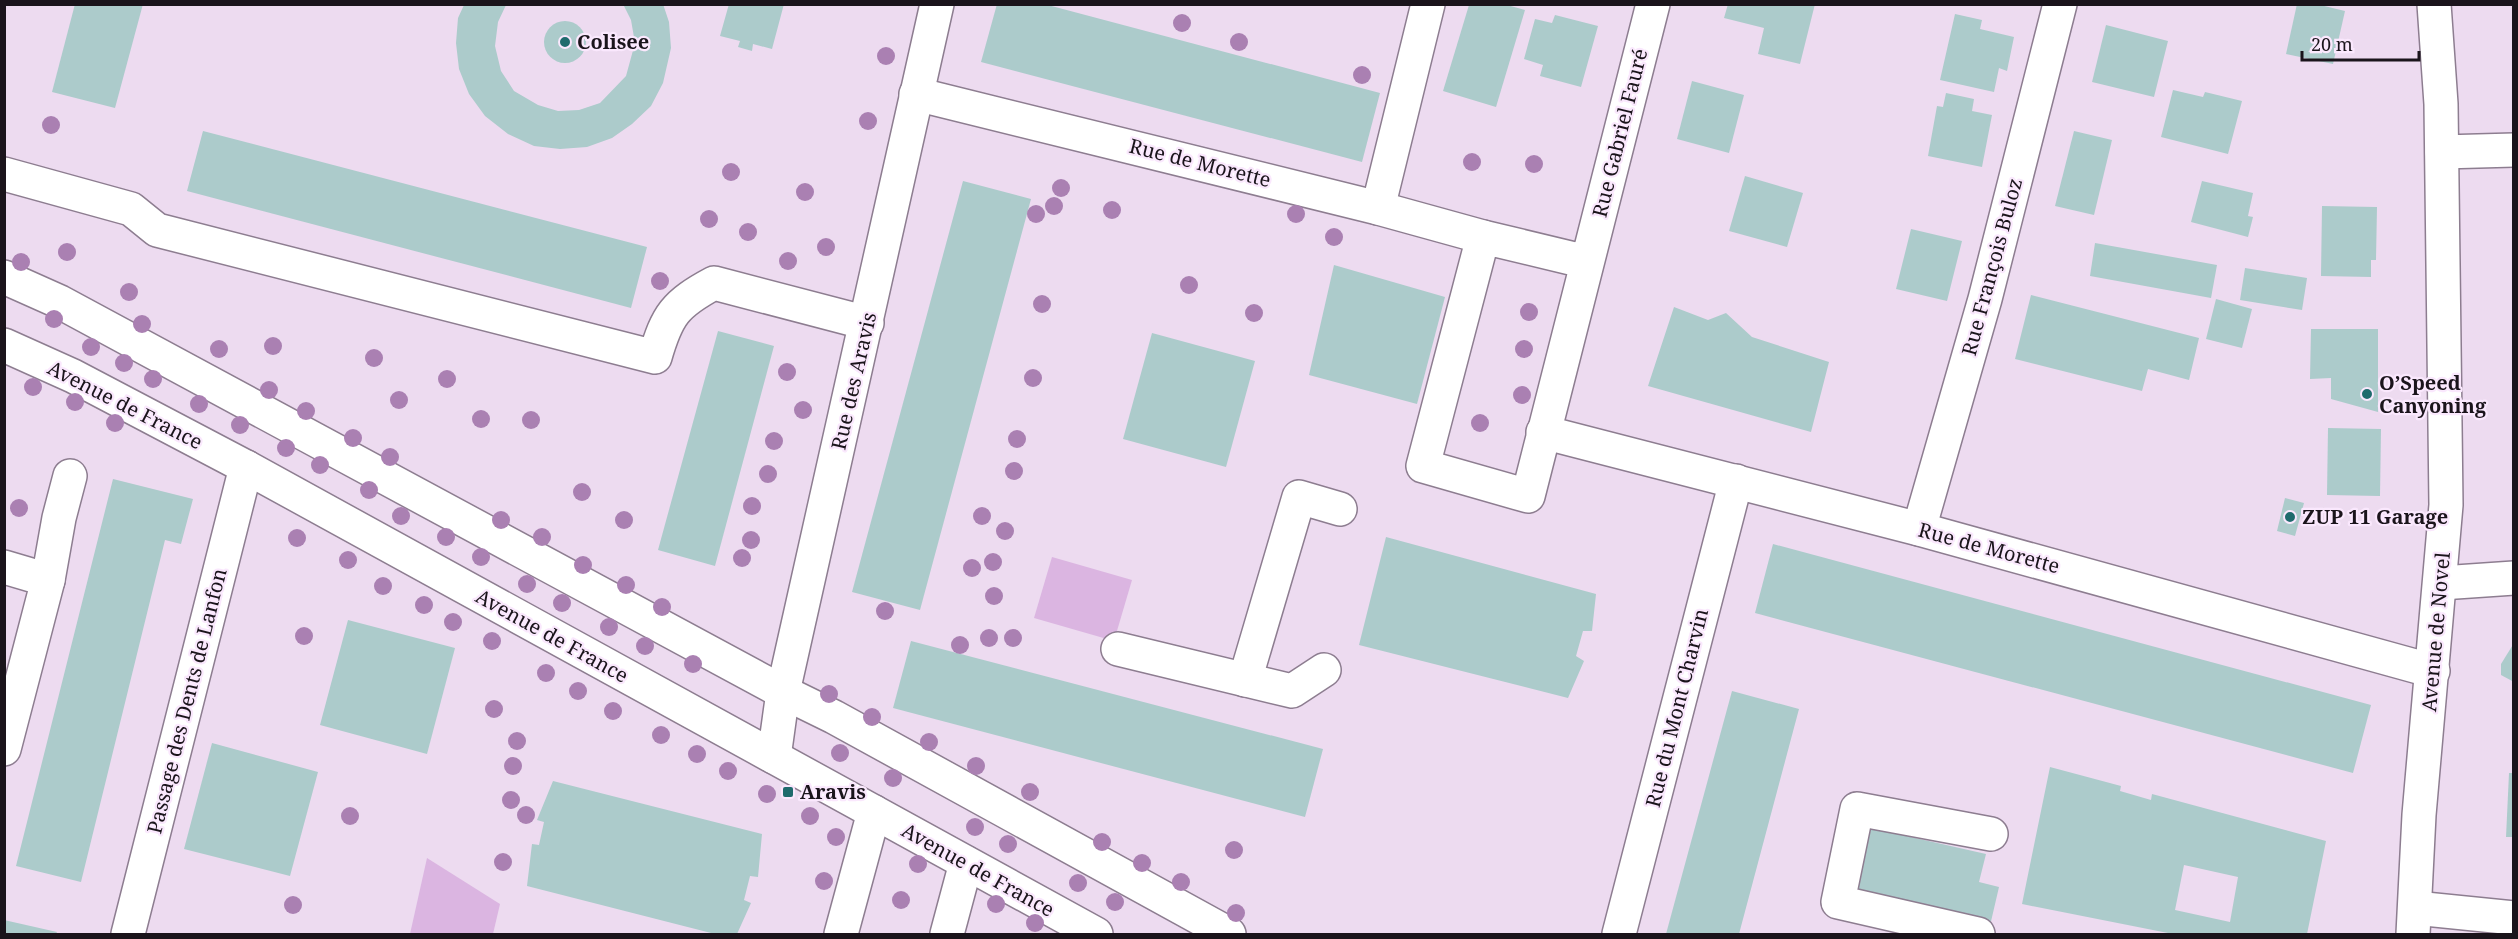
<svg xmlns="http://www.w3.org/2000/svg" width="2518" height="939" font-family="'Noto Serif',serif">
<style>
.green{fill:#dbb5e1}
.building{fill:#accbcb;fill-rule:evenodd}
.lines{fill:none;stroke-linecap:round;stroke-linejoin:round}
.minor-casing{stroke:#8d7d90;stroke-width:36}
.minor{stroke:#fff;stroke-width:33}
.tree{fill:#aa80b2}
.poi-dot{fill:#1f6b6d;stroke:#fae8fd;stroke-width:2}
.labels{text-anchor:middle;stroke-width:4.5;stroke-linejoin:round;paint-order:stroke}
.poi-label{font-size:20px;font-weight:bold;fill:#1a141b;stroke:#fae8fd;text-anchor:start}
.street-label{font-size:20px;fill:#1a141b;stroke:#fae8fd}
</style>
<rect width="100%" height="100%" fill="#eddbf0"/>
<!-- green -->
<g class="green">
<path d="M1052,557L1132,580L1114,641L1034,618Z"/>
<path d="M427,858L500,904L493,934H410Z"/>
</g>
<!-- building -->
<g class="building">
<path d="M75,4H143L115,108L52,92Z"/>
<path d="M623,4H663L669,22L671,48L663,83L651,106L632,124L612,138L587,147L560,149L534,146L508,134L485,116L469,94L459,69L456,43L458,18L464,5H506L498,22L495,46L501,71L514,91L538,105L558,111L579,110L600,103L626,76L635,43L631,20Z"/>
<path d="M729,4H784L772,49L753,44L752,51L738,47L740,41L720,36Z"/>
<path d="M997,4H1044L1380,93L1362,162L981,62Z"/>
<path d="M1728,4H1815L1800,64L1758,54L1764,28L1724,18Z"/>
<path d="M2297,4H2316L2345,11L2333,64L2286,54Z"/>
<path d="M1469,5H1507L1525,10L1496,107L1443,91Z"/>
<path d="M1955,14L1982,20L1980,29L2014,37L2007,71L1999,68L1994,92L1940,80Z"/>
<path d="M1555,15L1598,26L1581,87L1540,76L1543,65L1524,59L1535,19L1552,23Z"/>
<circle cx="565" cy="42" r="21"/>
<path d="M2106,25L2168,41L2154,97L2092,82Z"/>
<path d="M1692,81L1744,95L1729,153L1677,139Z"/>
<path d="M2173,90L2203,97L2205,92L2242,101L2228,154L2161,137Z"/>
<path d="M1946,93L1974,99L1972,111L1992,115L1982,167L1928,156L1937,106L1943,107Z"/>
<path d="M203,131L647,247L631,308L187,191Z"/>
<path d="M2074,131L2112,140L2094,215L2055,206Z"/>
<path d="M1745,176L1803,193L1787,247L1729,231Z"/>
<path d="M963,181L1031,199L920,610L852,592Z"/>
<path d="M2202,181L2253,193L2248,216L2253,217L2248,237L2191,222Z"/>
<path d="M2322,206L2377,207L2376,260H2371V277L2321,276Z"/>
<path d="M1911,229L1962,241L1947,301L1896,289Z"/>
<path d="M2095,243L2217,265L2211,298L2090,276Z"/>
<path d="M1334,265L1445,297L1417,404L1309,375Z"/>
<path d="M2245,268L2307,278L2302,310L2240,300Z"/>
<path d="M2031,295L2199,338L2189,380L2148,369L2142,391L2015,359Z"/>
<path d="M2216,299L2252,309L2242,348L2206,339Z"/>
<path d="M1674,307L1708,320L1726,313L1752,337L1829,362L1811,432L1648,386Z"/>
<path d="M2311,329H2378V412L2331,399V378L2310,379Z"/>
<path d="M718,331L774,346L715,566L658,550Z"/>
<path d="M1152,333L1255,361L1226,467L1123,439Z"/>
<path d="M2328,428L2381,429L2380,496L2327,495Z"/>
<path d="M113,479L193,499L181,544L165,540L81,882L16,866Z"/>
<path d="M2285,498L2304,503L2295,536L2277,531Z"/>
<path d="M1386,537L1596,594L1592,631H1583L1576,656L1584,661L1568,698L1359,645Z"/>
<path d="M1773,544L2371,705L2353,773L1755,613Z"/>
<path d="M348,620L455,648L427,754L320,725Z"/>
<path d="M911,641L1323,749L1305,817L893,708Z"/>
<path d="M2514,643V682L2501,675V664Z"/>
<path d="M1732,691L1799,709L1739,934H1666Z"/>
<path d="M212,743L318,772L290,876L184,849Z"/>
<path d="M2050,767L2121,786L2120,791L2151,800L2152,794L2326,841L2307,934H2173L2022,904ZM2184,865L2238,877L2230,922L2175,910Z"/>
<path d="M2509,773H2514V837H2506Z"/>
<path d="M553,781L762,834L758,877L750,876L744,900L751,903L737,934H715L527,886L532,844L539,845L544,822L537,820Z"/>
<path d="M1871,828L1986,854L1979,882L1999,887L1989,930L1855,900Z"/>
<path d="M4,920L57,932L56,934H4Z"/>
</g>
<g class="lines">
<!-- minor casing -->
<g class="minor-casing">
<g id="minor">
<path d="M916,94L1378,208L1483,237"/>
<path d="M2442,152L2514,150"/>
<path d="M4,174L131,209L157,230L655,357C667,315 675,304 714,283L867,323"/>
<path d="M1378,208L1428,4"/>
<path d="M1587,262L1483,237L1423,466L1528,496L1653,4"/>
<path d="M4,277L60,302L783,692L834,717L1229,934"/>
<path d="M4,345L73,376L246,467L1096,934"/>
<path d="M1543,432L1919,529L2433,671"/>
<path d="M1919,529L1985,299L2060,4"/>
<path d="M4,567L48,580L4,749"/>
<path d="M48,580L59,518L70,476"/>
<path d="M2441,583L2514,578"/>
<path d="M1118,649L1292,691L1324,670"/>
<path d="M1245,680L1299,497L1340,509"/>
<path d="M774,757L783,692L937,4"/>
<path d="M2415,908L2514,918"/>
<path d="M128,934L246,467"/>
<path d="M841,934L874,812"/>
<path d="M947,934L966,863"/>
<path d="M1619,934L1736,481"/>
<path d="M1978,934L1838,902L1857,809L1991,834"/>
<path d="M2413,934L2419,815L2446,505L2441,104L2434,4"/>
</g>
</g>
<!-- minor -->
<use href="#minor" class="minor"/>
</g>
<!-- trees -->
<g class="tree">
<circle cx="1182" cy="23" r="9"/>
<circle cx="1239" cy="42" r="9"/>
<circle cx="886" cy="56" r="9"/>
<circle cx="1362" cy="75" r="9"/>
<circle cx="868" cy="121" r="9"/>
<circle cx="51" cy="125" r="9"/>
<circle cx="1472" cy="162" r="9"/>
<circle cx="1534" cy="164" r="9"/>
<circle cx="731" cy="172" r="9"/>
<circle cx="1061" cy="188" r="9"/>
<circle cx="805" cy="192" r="9"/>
<circle cx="1054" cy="206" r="9"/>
<circle cx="1112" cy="210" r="9"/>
<circle cx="1036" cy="214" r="9"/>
<circle cx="1296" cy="214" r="9"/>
<circle cx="709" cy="219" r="9"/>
<circle cx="748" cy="232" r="9"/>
<circle cx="1334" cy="237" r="9"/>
<circle cx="826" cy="247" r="9"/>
<circle cx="67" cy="252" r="9"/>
<circle cx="788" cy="261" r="9"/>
<circle cx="21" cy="262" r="9"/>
<circle cx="660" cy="281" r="9"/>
<circle cx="1189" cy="285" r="9"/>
<circle cx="129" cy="292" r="9"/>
<circle cx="1042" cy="304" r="9"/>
<circle cx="1529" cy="312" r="9"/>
<circle cx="1254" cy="313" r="9"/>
<circle cx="54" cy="319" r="9"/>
<circle cx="142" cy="324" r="9"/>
<circle cx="273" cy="346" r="9"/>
<circle cx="91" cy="347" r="9"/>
<circle cx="219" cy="349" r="9"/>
<circle cx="1524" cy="349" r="9"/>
<circle cx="374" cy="358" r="9"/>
<circle cx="124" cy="363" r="9"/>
<circle cx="787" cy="372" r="9"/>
<circle cx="1033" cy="378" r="9"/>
<circle cx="153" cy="379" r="9"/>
<circle cx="447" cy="379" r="9"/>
<circle cx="33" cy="387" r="9"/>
<circle cx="269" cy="390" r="9"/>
<circle cx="1522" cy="395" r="9"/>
<circle cx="399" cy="400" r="9"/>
<circle cx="75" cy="402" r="9"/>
<circle cx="199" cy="404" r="9"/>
<circle cx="803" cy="410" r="9"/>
<circle cx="306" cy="411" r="9"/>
<circle cx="481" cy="419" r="9"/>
<circle cx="531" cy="420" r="9"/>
<circle cx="115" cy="423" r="9"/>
<circle cx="1480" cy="423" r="9"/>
<circle cx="240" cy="425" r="9"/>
<circle cx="353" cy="438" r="9"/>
<circle cx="1017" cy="439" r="9"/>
<circle cx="774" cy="441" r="9"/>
<circle cx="286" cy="448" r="9"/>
<circle cx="390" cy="457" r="9"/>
<circle cx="320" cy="465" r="9"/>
<circle cx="1014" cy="471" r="9"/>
<circle cx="768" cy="474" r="9"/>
<circle cx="369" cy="490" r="9"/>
<circle cx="582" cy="492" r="9"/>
<circle cx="752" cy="506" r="9"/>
<circle cx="19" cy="508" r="9"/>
<circle cx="401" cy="516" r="9"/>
<circle cx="982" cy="516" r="9"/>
<circle cx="501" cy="520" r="9"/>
<circle cx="624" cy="520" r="9"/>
<circle cx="1005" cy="531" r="9"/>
<circle cx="446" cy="537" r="9"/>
<circle cx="542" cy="537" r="9"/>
<circle cx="297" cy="538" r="9"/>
<circle cx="751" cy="540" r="9"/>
<circle cx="481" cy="557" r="9"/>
<circle cx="742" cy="558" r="9"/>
<circle cx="348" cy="560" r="9"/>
<circle cx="993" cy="562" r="9"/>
<circle cx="583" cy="565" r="9"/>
<circle cx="972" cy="568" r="9"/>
<circle cx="527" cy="584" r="9"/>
<circle cx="626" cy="585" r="9"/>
<circle cx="383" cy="586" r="9"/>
<circle cx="994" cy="596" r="9"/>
<circle cx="562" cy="603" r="9"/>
<circle cx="424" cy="605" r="9"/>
<circle cx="662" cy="607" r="9"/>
<circle cx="885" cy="611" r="9"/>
<circle cx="453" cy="622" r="9"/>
<circle cx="609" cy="627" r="9"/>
<circle cx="304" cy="636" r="9"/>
<circle cx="989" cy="638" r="9"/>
<circle cx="1013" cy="638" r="9"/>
<circle cx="492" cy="641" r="9"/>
<circle cx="960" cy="645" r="9"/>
<circle cx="645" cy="646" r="9"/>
<circle cx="693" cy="664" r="9"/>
<circle cx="546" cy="673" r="9"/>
<circle cx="578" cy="691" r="9"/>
<circle cx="829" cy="694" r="9"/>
<circle cx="494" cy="709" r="9"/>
<circle cx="613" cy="711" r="9"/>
<circle cx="872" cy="717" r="9"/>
<circle cx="661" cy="735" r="9"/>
<circle cx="517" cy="741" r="9"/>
<circle cx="929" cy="742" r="9"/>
<circle cx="840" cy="753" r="9"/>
<circle cx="697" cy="754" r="9"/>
<circle cx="513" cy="766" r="9"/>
<circle cx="976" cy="766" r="9"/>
<circle cx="728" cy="771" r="9"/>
<circle cx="893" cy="778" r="9"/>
<circle cx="1030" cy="792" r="9"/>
<circle cx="767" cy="794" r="9"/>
<circle cx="511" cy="800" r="9"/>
<circle cx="526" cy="815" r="9"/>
<circle cx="350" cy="816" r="9"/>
<circle cx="810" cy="816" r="9"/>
<circle cx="975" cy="827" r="9"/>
<circle cx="836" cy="837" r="9"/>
<circle cx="1102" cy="842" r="9"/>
<circle cx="1008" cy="844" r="9"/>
<circle cx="1234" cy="850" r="9"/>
<circle cx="503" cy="862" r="9"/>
<circle cx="1142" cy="863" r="9"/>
<circle cx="918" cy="864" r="9"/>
<circle cx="824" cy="881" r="9"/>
<circle cx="1181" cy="882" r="9"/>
<circle cx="1078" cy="883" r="9"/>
<circle cx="901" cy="900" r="9"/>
<circle cx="1115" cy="902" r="9"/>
<circle cx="996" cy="904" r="9"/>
<circle cx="293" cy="905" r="9"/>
<circle cx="1236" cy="913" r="9"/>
<circle cx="1035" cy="923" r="9"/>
</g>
<!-- markers -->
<g class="poi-dot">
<circle cx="565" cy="42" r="6"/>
<circle cx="2367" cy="394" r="6"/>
<circle cx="2290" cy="517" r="6"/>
<rect x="782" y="786" width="12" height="12" rx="3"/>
</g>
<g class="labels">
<!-- poi labels -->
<g class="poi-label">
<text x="577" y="49">Colisee</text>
<text x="2379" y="390">O’Speed<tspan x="2379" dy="23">Canyoning</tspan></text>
<text x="2302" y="524">ZUP 11 Garage</text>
<text x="800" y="799">Aravis</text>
</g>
<!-- street labels -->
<g class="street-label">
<text transform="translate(1620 133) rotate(-76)" y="7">Rue Gabriel Fauré</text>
<text transform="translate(1200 163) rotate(14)" y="7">Rue de Morette</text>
<text transform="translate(1992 267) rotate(-75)" y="7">Rue François Buloz</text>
<text transform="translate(854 381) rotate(-77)" y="7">Rue des Aravis</text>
<text transform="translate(125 405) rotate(27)" y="7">Avenue de France</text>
<text transform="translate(1989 548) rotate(15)" y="7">Rue de Morette</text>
<text transform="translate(2436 632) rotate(-85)" y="7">Avenue de Novel</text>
<text transform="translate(552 636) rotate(29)" y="7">Avenue de France</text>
<text transform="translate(187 701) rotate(-76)" y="7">Passage des Dents de Lanfon</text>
<text transform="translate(1677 708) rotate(-76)" y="7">Rue du Mont Charvin</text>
<text transform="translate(978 870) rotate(29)" y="7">Avenue de France</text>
</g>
</g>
<!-- border -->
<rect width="2518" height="939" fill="none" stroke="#1a141b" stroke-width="12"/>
<!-- scale -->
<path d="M2302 51v9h117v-9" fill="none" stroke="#1a141b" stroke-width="3"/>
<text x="2311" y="51" font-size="18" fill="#1a141b" stroke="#fae8fd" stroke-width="4.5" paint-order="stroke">20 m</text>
</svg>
